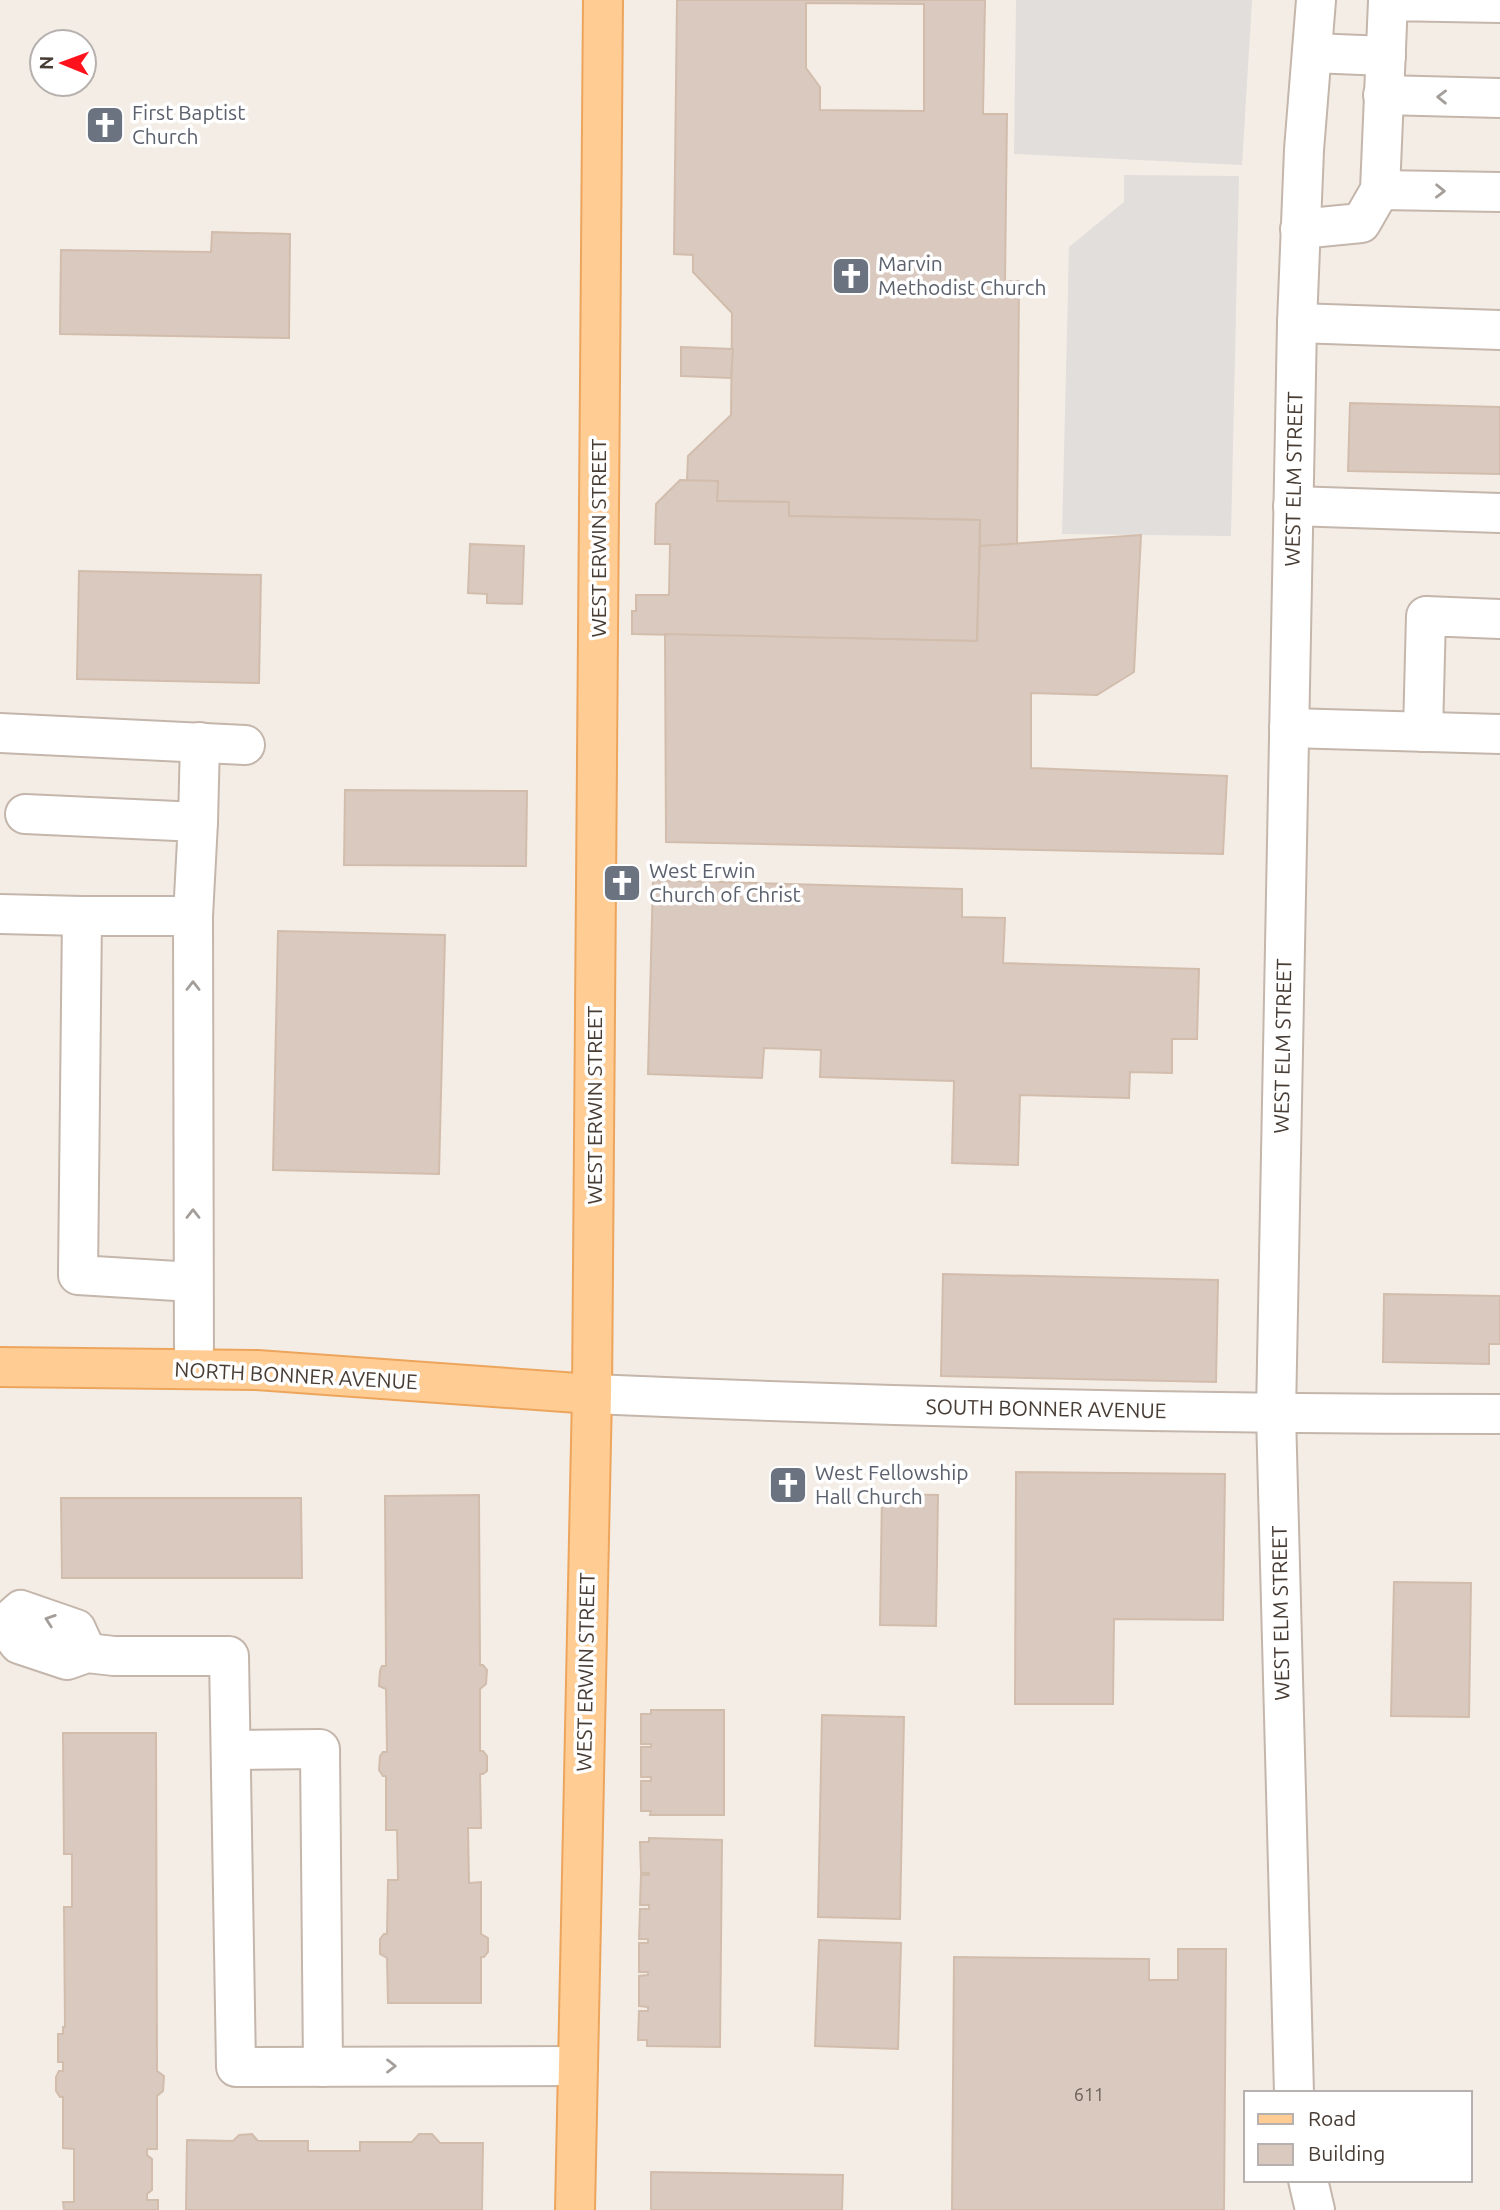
<svg xmlns="http://www.w3.org/2000/svg" width="1500" height="2210" font-family="Ubuntu,sans-serif">
<style>
.parking{fill:#e2dedb}
.building{fill:#dac9be;stroke:#d2bdad;stroke-width:2;fill-rule:evenodd}
.lines{fill:none;stroke-linecap:round;stroke-linejoin:round}
.minor-casing{stroke:#c4b6ab;stroke-width:42}
.major-casing{stroke:#eda55c;stroke-width:42}
.minor{stroke:#fff;stroke-width:38}
.major{stroke:#ffcc94;stroke-width:38}
.oneway{stroke:#a49e9a}
.labels{text-anchor:middle;stroke-width:7;stroke-linejoin:round;paint-order:stroke}
.number-label{font-size:18px;fill:#6c6057}
.worship-label{font-size:21px;fill:#5b616d;stroke:#fff;text-anchor:start}
.street-label{font-size:21px;fill:#483d35;stroke:#fff}
</style>
<rect width="100%" height="100%" fill="#f4ede6"/>
<!-- parking -->
<g class="parking">
<path d="M1016,0H1252L1242,165L1014,154Z"/>
<path d="M1124,175L1239,176L1231,536L1062,534L1069,247L1124,202Z"/>
</g>
<!-- building -->
<g class="building">
<path d="M677,0H985L983,114H1007L1005,281H1019L1017,545L980,546V520L789,516V502L717,501L718,481H687L688,456L731,415L732,313L693,272V255L674,254ZM806,3L924,4V111L820,110V87L806,68Z"/>
<path d="M212,232L290,234L289,338L60,334L61,250L211,252Z"/>
<path d="M681,347L733,349L731,378L681,376Z"/>
<path d="M1350,403L1500,407V474L1348,471Z"/>
<path d="M680,480L718,481L717,501L789,502V516L980,520L977,641L632,634V611H636V595H669L670,544H655L656,504Z"/>
<path d="M1141,535L1134,672L1097,695L1031,693V768L1227,776L1223,854L666,842L665,634L977,641L980,546Z"/>
<path d="M470,544L524,546L522,604L487,603V594L468,593Z"/>
<path d="M79,571L261,575L259,683L77,679Z"/>
<path d="M345,790L527,791L526,866L344,865Z"/>
<path d="M653,880L962,889V917L1005,918L1003,963L1199,969L1197,1039H1172V1073L1130,1072L1129,1098L1020,1095L1018,1165L952,1163L954,1081L820,1077L821,1050L764,1048L762,1078L648,1074Z"/>
<path d="M278,931L445,935L439,1174L273,1170Z"/>
<path d="M943,1274L1218,1280L1216,1382L941,1376Z"/>
<path d="M1384,1294L1500,1296V1344H1489V1364L1383,1362Z"/>
<path d="M1016,1472L1225,1474L1223,1620L1114,1619L1113,1704H1015Z"/>
<path d="M882,1494L938,1495L936,1626L880,1625Z"/>
<path d="M479,1495L480,1665H483L487,1670L486,1684L480,1689V1751H483L487,1756V1771L483,1774H480L481,1828H468L469,1883L481,1882V1934L488,1938V1952L484,1957H481V2003H388L387,1958L380,1954V1939L384,1934H387L388,1880H398L397,1830H386V1776H383L379,1770L380,1756L383,1752H387L386,1689L379,1686L380,1671L382,1666H386L385,1496Z"/>
<path d="M61,1498H301L302,1578H62Z"/>
<path d="M1394,1582L1471,1583L1469,1717L1391,1716Z"/>
<path d="M651,1710H724V1815H650L651,1811H641V1781H651V1777H641V1747H651V1744H641V1714H651Z"/>
<path d="M822,1715L904,1717L900,1919L818,1917Z"/>
<path d="M63,1733H156L157,2071L164,2076L163,2091L157,2096V2149H147V2155L152,2159V2190L147,2194V2200H158V2210H64L63,2202H74V2149L63,2148V2097H60L56,2091V2077L59,2071H63V2062H58V2034H63V2027H65L64,1907H72V1854H64Z"/>
<path d="M649,1838L722,1840L720,2047L647,2046V2040H638L639,2011H648V2007L639,2006V1976L648,1975V1972H639V1943H648V1939H639L640,1909H649V1905H640L641,1875H649V1873H641L640,1842H649Z"/>
<path d="M819,1940L901,1943L898,2049L815,2046Z"/>
<path d="M1178,1949H1226L1224,2210H952L954,1957L1149,1959V1980H1178Z"/>
<path d="M252,2134L258,2141H308V2151H360V2142H412L419,2134H432L440,2143H483L482,2210H186L187,2140L233,2141L239,2135Z"/>
<path d="M651,2172L843,2175L842,2210H651Z"/>
</g>
<g class="lines">
<!-- minor casing -->
<g class="minor-casing">
<g id="minor">
<path d="M1312,53L1386,56"/>
<path d="M1383,95L1500,98"/>
<path d="M1380,190L1500,192"/>
<path d="M1300,229L1361,223L1380,190L1388,1L1500,3"/>
<path d="M1297,323L1500,330"/>
<path d="M1293,506L1500,513"/>
<path d="M1289,728L1500,734"/>
<path d="M1423,732L1426,616L1500,619"/>
<path d="M0,733L245,745"/>
<path d="M25,814L198,822L193,916L194,1369"/>
<path d="M198,822L200,742"/>
<path d="M0,914L82,916"/>
<path d="M193,916H82L78,1275L193,1282"/>
<path d="M592,1394C895,1407 1197,1414 1500,1414"/>
<path d="M0,1625H4L21,1610L76,1629L87,1653"/>
<path d="M4,1625L19,1644L67,1660L87,1653L114,1656H229L236,2067L578,2066"/>
<path d="M231,1750L320,1749L323,2067"/>
<path d="M1294,2093L1276,1414L1297,323L1304,150L1316,0"/>
<path d="M1308,2180L1315,2210"/>
</g>
</g>
<!-- major casing -->
<g class="major-casing">
<g id="major">
<path d="M0,1367L257,1370L592,1394"/>
<path d="M575,2210L592,1394L603,0"/>
</g>
</g>
<!-- minor -->
<use href="#minor" class="minor"/>
<!-- major -->
<use href="#major" class="major"/>
</g>
<!-- one-way arrows -->
<defs><path id="oneway-chevron" d="M-2-3.5L2.5 0L-2 3.5" fill="none" stroke-width="1.6" stroke-linecap="round" stroke-linejoin="round" transform="scale(1.75)"/></defs>
<g class="oneway">
<use href="#oneway-chevron" transform="translate(1442 97) rotate(-179)"/>
<use href="#oneway-chevron" transform="translate(1440 191) rotate(1)"/>
<use href="#oneway-chevron" transform="translate(193 986) rotate(-90)"/>
<use href="#oneway-chevron" transform="translate(193 1214) rotate(-90)"/>
<use href="#oneway-chevron" transform="translate(50 1620) rotate(-161)"/>
<use href="#oneway-chevron" transform="translate(391 2066)"/>
</g>
<!-- icons -->
<defs>
<g id="church-square" transform="scale(2.0125)"><rect x="-9" y="-9" width="18" height="18" rx="4" fill="#6b7280" stroke="#fff"/><path d="M-1.2-6h2.4v3.5h3.3v2.4h-3.3V6h-2.4V-.1h-3.3v-2.4h3.3Z" fill="#fff"/></g>
</defs>
<g fill-rule="evenodd">
<use href="#church-square" x="105" y="125"/>
<use href="#church-square" x="851" y="276"/>
<use href="#church-square" x="622" y="883"/>
<use href="#church-square" x="788" y="1485"/>
</g>
<g class="labels">
<!-- number labels -->
<g class="number-label">
<text x="1089" y="2101">611</text>
</g>
<!-- worship labels -->
<g class="worship-label">
<text x="132" y="120">First Baptist<tspan x="132" dy="24">Church</tspan></text>
<text x="878" y="271">Marvin<tspan x="878" dy="24">Methodist Church</tspan></text>
<text x="649" y="878">West Erwin<tspan x="649" dy="24">Church of Christ</tspan></text>
<text x="815" y="1480">West Fellowship<tspan x="815" dy="24">Hall Church</tspan></text>
</g>
<!-- street labels -->
<g class="street-label">
<text transform="translate(1294 479) rotate(-89)" y="7">WEST ELM STREET</text>
<text transform="translate(599 538) rotate(-90)" y="7">WEST ERWIN STREET</text>
<text transform="translate(1283 1046) rotate(-89)" y="7">WEST ELM STREET</text>
<text transform="translate(595 1105) rotate(-90)" y="7">WEST ERWIN STREET</text>
<text transform="translate(296 1376) rotate(3)" y="7">NORTH BONNER AVENUE</text>
<text transform="translate(1046 1409) rotate(1)" y="7">SOUTH BONNER AVENUE</text>
<text transform="translate(1281 1613) rotate(-91)" y="7">WEST ELM STREET</text>
<text transform="translate(586 1672) rotate(-89)" y="7">WEST ERWIN STREET</text>
</g>
</g>
<!-- legend -->
<rect x="1244" y="2091" width="228" height="91" fill="#ffffff" stroke="#b6b1ae" stroke-width="2"/>
<rect x="1258" y="2114" width="35" height="10" fill="#ffcc94" stroke="#b6b1ae" stroke-width="2"/>
<text x="1308" y="2126" font-size="21" fill="#483d35">Road</text>
<rect x="1258" y="2144" width="35" height="21" fill="#dac9be" stroke="#b6b1ae" stroke-width="2"/>
<text x="1308" y="2161" font-size="21" fill="#483d35">Building</text>
<!-- north arrow -->
<g transform="translate(63 63) rotate(271)"><circle r="33" fill="#ffffff" stroke="#b6b1ae" stroke-width="2"/>
<path d="M0-5L12 26L0 18L-12 26Z" fill="#ff121c"/>
<text y="-10" font-size="19" font-weight="bold" text-anchor="middle" fill="#483d35">N</text>
</g>
</svg>
